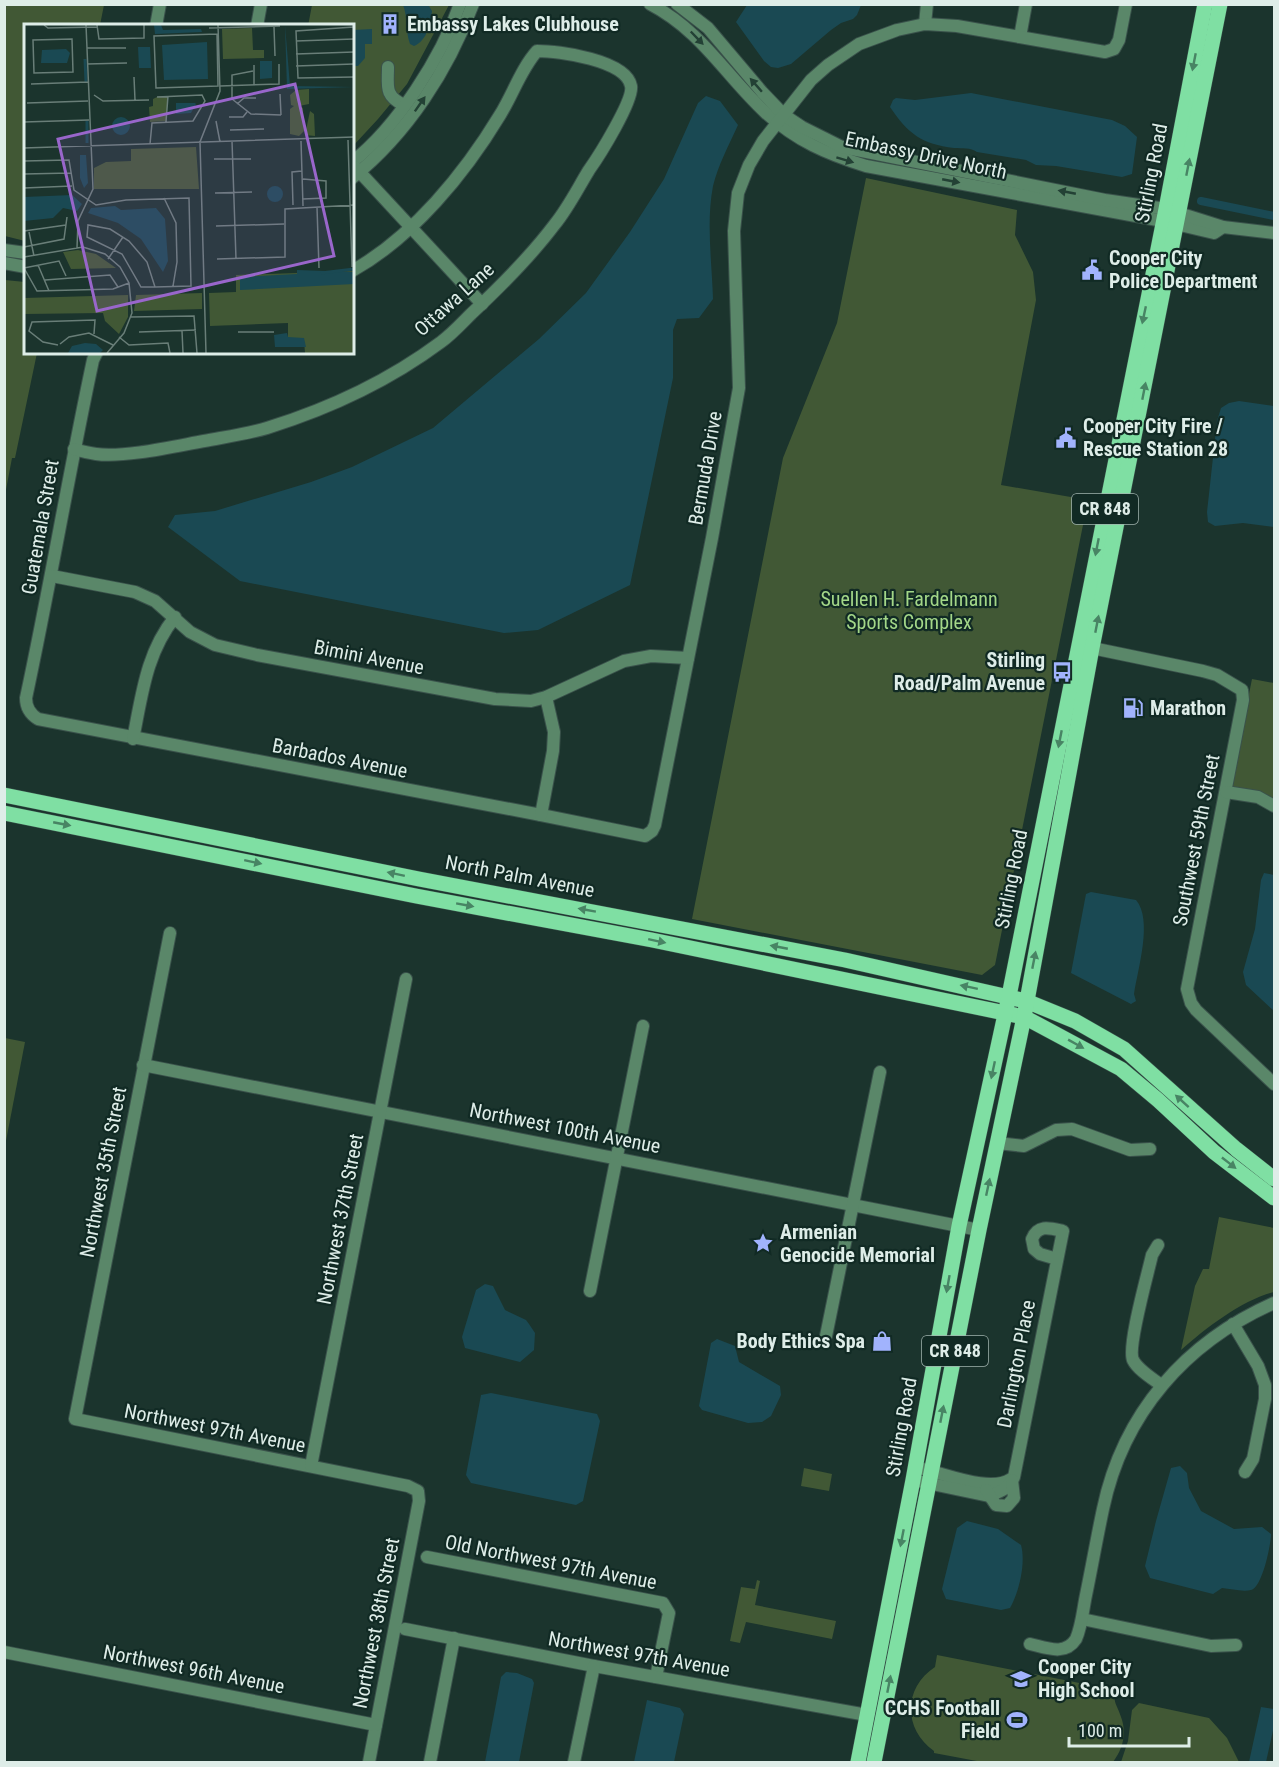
<svg xmlns="http://www.w3.org/2000/svg" width="1279" height="1767" font-family="'Roboto Condensed',sans-serif">
<style>
.green{fill:#415835}
.water{fill:#1a4953}
.lines{fill:none;stroke-linecap:round;stroke-linejoin:round}
.canal{stroke:#1a4953;stroke-width:8}
.minor-casing{stroke:#3a524b;stroke-width:14}
.major-casing{stroke:#3a524b;stroke-width:16}
.minor{stroke:#5a8769;stroke-width:12}
.major{stroke:#7fdfa3;stroke-width:15}
.oneway{fill:#234135}
.oneway2{fill:#488464}
.labels{text-anchor:middle;stroke-width:4.5;stroke-linejoin:round;paint-order:stroke}
.shield{fill:#112a24;stroke:#a0b2ad;stroke-width:1.5}
.shield-label{font-size:18px;font-weight:bold;fill:#deede8}
.poi-label{font-size:20px;font-weight:bold;fill:#deede8;stroke:#112a24;text-anchor:start}
.street-label{font-size:20px;fill:#deede8;stroke:#112a24}
.park-label{font-size:20px;fill:#a3d788;stroke:#112a24}
.inset-river{fill:none;stroke:#1a4953;stroke-width:3}
.inset-road{fill:none;stroke:#697e78;stroke-width:1.5}
.view{fill:#9966cb;fill-opacity:0.15;stroke:#9966cb;stroke-width:3}
.inset-edge{fill:none;stroke:#deede8;stroke-width:3}
</style>
<rect width="100%" height="100%" fill="#1b342d"/>
<!-- green -->
<g class="green">
<path d="M4,5H104L100,25L26,26L25,241L5,236Z"/>
<path d="M312,5H449L407,84L378,119L353,146L352,26H308Z"/>
<path d="M866,178L1017,210L1015,235L1033,272L1036,300L1001,485L1088,500L995,965L982,975L692,919L783,458L837,323Z"/>
<path d="M5,280L25,282L26,352L37,353L15,458H12L5,495Z"/>
<path d="M1252,679L1274,683V806L1229,793Z"/>
<path d="M5,1038L25,1042L5,1146Z"/>
<path d="M1219,1217L1274,1228V1292C1242,1300 1206,1328 1181,1350L1195,1286L1203,1269H1209Z"/>
<path d="M804,1468L832,1474L829,1491L801,1486Z"/>
<path d="M757,1580L760,1581L755,1605L836,1621L832,1639L746,1622L740,1643L730,1641L741,1587L755,1589Z"/>
<path d="M937,1655L1115,1690C1113,1704 1117,1704 1121,1717C1127,1733 1123,1749 1113,1762H982L934,1753V1751C903,1729 903,1688 935,1667Z"/>
<path d="M1139,1703L1209,1718L1227,1738L1239,1762H1121L1128,1741L1132,1710Z"/>
</g>
<!-- water -->
<g class="water">
<path d="M403,5L429,6L432,11C431,23 427,41 414,46L410,44C405,31 408,17 403,5Z"/>
<path d="M747,5V4L861,5L857,15L853,19L841,23L831,30L791,64L778,68L771,67L764,61L736,22Z"/>
<path d="M372,29V44H365V58L358,66H353V30Z"/>
<path d="M971,93L1112,120L1125,126L1137,137L1132,174L1122,177L1056,166L1036,165L1026,160L977,152C970,147 963,149 954,148C922,144 908,134 890,107L893,100L896,98L915,100Z"/>
<path d="M706,96L720,101L738,125C729,145 718,165 713,186C706,223 712,263 713,299L699,318L677,319L673,330V378L630,585L538,630L504,633L240,581L168,527L175,515L215,511L311,482L352,467L433,428L539,339L586,293L630,232L664,179L698,103Z"/>
<path d="M1239,401L1274,406V527L1243,523L1215,526L1208,522L1207,512L1217,421L1221,408L1229,403Z"/>
<path d="M1264,873L1274,875V1011L1246,985L1243,972L1255,929L1261,880Z"/>
<path d="M1091,892L1136,900C1153,920 1138,968 1134,994L1136,1001L1131,1004L1071,973L1086,894Z"/>
<path d="M485,1284L493,1286L505,1310L526,1320L529,1324L535,1333L534,1350L520,1362L465,1348L462,1337L476,1290Z"/>
<path d="M717,1339L735,1346L739,1362L780,1386L781,1395L771,1416L762,1422L748,1423L702,1410L699,1406L711,1343Z"/>
<path d="M491,1393L597,1414L600,1421L583,1501L576,1505L471,1483L466,1475L481,1395Z"/>
<path d="M1180,1466L1187,1473L1189,1488L1201,1511L1234,1529L1262,1527L1271,1534C1271,1545 1262,1588 1251,1590C1243,1592 1231,1589 1222,1588L1213,1594L1150,1578L1145,1566L1156,1521L1171,1468Z"/>
<path d="M967,1521L998,1529L1021,1545C1026,1563 1019,1592 1010,1608L1001,1610L946,1599L942,1589L957,1528Z"/>
<path d="M506,1672L517,1673L532,1679L534,1683L519,1762H485L501,1677Z"/>
<path d="M647,1700L680,1708L684,1714L674,1762H634Z"/>
<path d="M1261,1707L1274,1709V1726L1266,1762H1249Z"/>
</g>
<g class="lines">
<!-- canal -->
<path class="canal" d="M1201,201L1274,216"/>
<!-- minor casing -->
<g class="minor-casing">
<g id="minor">
<path d="M650,4C702,31 725,75 766,113C797,141 827,154 866,166L1163,221L1214,233L1223,227"/>
<path d="M677,4L708,28L762,92L784,115L802,127L842,147L1105,200L1166,209L1223,227L1274,233"/>
<path d="M925,24L927,4"/>
<path d="M156,26L160,4"/>
<path d="M257,26L261,4"/>
<path d="M1020,37L1026,4"/>
<path d="M388,67C388,86 384,96 404,105"/>
<path d="M352,162C397,127 441,58 460,4"/>
<path d="M355,167L482,304"/>
<path d="M352,178C408,133 448,70 473,4"/>
<path d="M4,250L26,253"/>
<path d="M4,263L26,267"/>
<path d="M97,352L93,360C69,472 50,586 26,698C26,708 30,714 38,719L541,815L645,836L652,831L655,825L712,538L739,388L734,231L738,193L749,165L763,141L811,80L828,65L859,44L897,30L925,24L957,26L1105,52L1114,49L1119,40L1126,4"/>
<path d="M74,449C81,451 89,453 96,454C124,458 176,446 204,441C225,437 247,434 267,428C328,409 390,380 441,342C452,334 462,323 471,314C501,286 531,256 555,224C568,208 578,188 589,170C599,156 634,100 631,86C626,60 559,51 537,51C521,69 513,94 500,115C465,173 413,237 352,271"/>
<path d="M52,576L135,592L155,601L190,632L215,645L257,655L495,699L531,701L546,697L624,661L651,656L688,658"/>
<path d="M1092,648L1203,671L1217,675L1242,690L1243,700L1187,989L1191,1003L1196,1010L1274,1084"/>
<path d="M133,739C142,695 146,653 175,617"/>
<path d="M1226,792L1258,797L1274,806"/>
<path d="M541,815L553,751L554,732L546,697"/>
<path d="M170,933L75,1419L408,1486L418,1491L419,1501L369,1762"/>
<path d="M143,1065L979,1230"/>
<path d="M997,1143L1024,1146L1056,1130L1072,1129L1130,1150L1150,1149"/>
<path d="M1158,1245L1152,1255C1148,1273 1127,1347 1133,1360C1138,1370 1153,1379 1161,1385"/>
<path d="M590,1291L643,1026"/>
<path d="M1233,1324L1258,1366L1265,1385V1399L1253,1459L1245,1472"/>
<path d="M826,1336L880,1072"/>
<path d="M311,1466L406,979"/>
<path d="M923,1469C947,1474 990,1493 1011,1479"/>
<path d="M913,1480L989,1496C1002,1491 1008,1489 1014,1477L1063,1231C1050,1228 1038,1224 1032,1239L1034,1249L1040,1254L1057,1259"/>
<path d="M986,1490L996,1505L1007,1506L1014,1498L1012,1480"/>
<path d="M427,1557L663,1603L669,1613L656,1677"/>
<path d="M1082,1619L1211,1646L1236,1645"/>
<path d="M405,1629L594,1666L867,1715"/>
<path d="M1030,1644C1047,1648 1065,1656 1076,1639C1082,1625 1083,1609 1086,1595C1092,1566 1097,1537 1103,1509C1123,1413 1186,1342 1274,1303"/>
<path d="M4,1652L376,1725"/>
<path d="M430,1762L454,1638"/>
<path d="M574,1762L594,1666"/>
</g>
</g>
<!-- major casing -->
<g class="major-casing">
<g id="major">
<path d="M4,795L419,879L845,960L1026,1001L1075,1021L1124,1049L1236,1149L1274,1179"/>
<path d="M4,813L416,896L652,940L1024,1017L1121,1069L1158,1100L1214,1152L1274,1198"/>
<path d="M858,1762L913,1480L959,1226L1009,996L1166,209L1205,4"/>
<path d="M874,1762L979,1230L1024,1017L1092,648L1220,4"/>
</g>
</g>
<!-- minor -->
<use href="#minor" class="minor"/>
<!-- major -->
<use href="#major" class="major"/>
</g>
<!-- one-way arrows -->
<defs><path id="oneway-solid" d="M-6-.8H1V-3.2L6.5 0L1 3.2V.8H-6Z" transform="scale(1.5)"/></defs>
<g class="oneway">
<use href="#oneway-solid" transform="translate(697 38) rotate(46)"/>
<use href="#oneway-solid" transform="translate(756 85) rotate(-131)"/>
<use href="#oneway-solid" transform="translate(420 104) rotate(-55)"/>
<use href="#oneway-solid" transform="translate(845 160) rotate(17)"/>
<use href="#oneway-solid" transform="translate(951 181) rotate(11)"/>
<use href="#oneway-solid" transform="translate(1067 192) rotate(-169)"/>
</g>
<g class="oneway2">
<use href="#oneway-solid" transform="translate(1194 62) rotate(101)"/>
<use href="#oneway-solid" transform="translate(1188 167) rotate(-79)"/>
<use href="#oneway-solid" transform="translate(1144 315) rotate(102)"/>
<use href="#oneway-solid" transform="translate(1144 391) rotate(-79)"/>
<use href="#oneway-solid" transform="translate(1097 547) rotate(101)"/>
<use href="#oneway-solid" transform="translate(1097 624) rotate(-79)"/>
<use href="#oneway-solid" transform="translate(1060 739) rotate(101)"/>
<use href="#oneway-solid" transform="translate(62 824) rotate(11)"/>
<use href="#oneway-solid" transform="translate(253 862) rotate(12)"/>
<use href="#oneway-solid" transform="translate(396 874) rotate(-168)"/>
<use href="#oneway-solid" transform="translate(465 905) rotate(10)"/>
<use href="#oneway-solid" transform="translate(587 910) rotate(-170)"/>
<use href="#oneway-solid" transform="translate(657 941) rotate(12)"/>
<use href="#oneway-solid" transform="translate(779 947) rotate(-169)"/>
<use href="#oneway-solid" transform="translate(1034 960) rotate(-79)"/>
<use href="#oneway-solid" transform="translate(969 987) rotate(-168)"/>
<use href="#oneway-solid" transform="translate(1076 1044) rotate(29)"/>
<use href="#oneway-solid" transform="translate(993 1070) rotate(102)"/>
<use href="#oneway-solid" transform="translate(1182 1101) rotate(-138)"/>
<use href="#oneway-solid" transform="translate(1229 1163) rotate(38)"/>
<use href="#oneway-solid" transform="translate(988 1187) rotate(-78)"/>
<use href="#oneway-solid" transform="translate(948 1284) rotate(100)"/>
<use href="#oneway-solid" transform="translate(942 1414) rotate(-79)"/>
<use href="#oneway-solid" transform="translate(902 1538) rotate(101)"/>
<use href="#oneway-solid" transform="translate(889 1684) rotate(-79)"/>
</g>
<!-- icons -->
<defs>
<g id="building-bare" transform="scale(1.62)"><path d="M-4-6H4V6H1V3H-1V6H-4ZM-2.5-4.3h1.7v1.8h-1.7ZM.8-4.3h1.7v1.8H.8ZM-2.5-1h1.7V.8h-1.7ZM.8-1h1.7V.8H.8Z" fill="#a1b3fd" stroke="#112a24" stroke-width="2.5" paint-order="stroke"/></g>
<g id="civic-bare" transform="scale(1.62)"><path d="M-.6-6.5H3V-4.5H.6V-3L4-1V1h2V6H-6V1h2V-1L-.6-3ZM-1.2 2.5V6h2.4V2.5Z" fill="#a1b3fd" stroke="#112a24" stroke-width="2.5" paint-order="stroke"/></g>
<g id="bus-bare" transform="scale(1.62)"><path d="M-5-6H5V4H4V6H2V4H-2V6H-4V4H-5ZM-3.5-4V0h7V-4ZM-3.5 1.2v1.5H-2V1.2ZM2 1.2v1.5H3.5V1.2Z" fill="#a1b3fd" stroke="#112a24" stroke-width="2.5" paint-order="stroke"/></g>
<g id="fuel-bare" transform="scale(1.62)"><path d="M-5.5-6h7V0h2V4h1.3V-2.5L3-4.5l.8-.8L6-3V5H2.5V1h-1V6h-7ZM-4.2-4.7v3.2H.2V-4.7Z" fill="#a1b3fd" stroke="#112a24" stroke-width="2.5" paint-order="stroke"/></g>
<g id="sight-bare" transform="scale(1.62)"><path d="M0-6L1.8-2.2L6-1.7L2.9 1.2L3.7 5.4L0 3.3L-3.7 5.4L-2.9 1.2L-6-1.7L-1.8-2.2Z" fill="#a1b3fd" stroke="#112a24" stroke-width="2.5" paint-order="stroke"/></g>
<g id="shop-bare" transform="scale(1.62)"><path d="M-5-2.5h2.3a2.7 3.5 0 0 1 5.4 0H5L5.5 6h-11ZM-1.5-2.5h3a1.5 2.3 0 0 0-3 0Z" fill="#a1b3fd" stroke="#112a24" stroke-width="2.5" paint-order="stroke"/></g>
<g id="school-bare" transform="scale(1.62)"><path d="M0-5L7-2L0 1L-7-2ZM-4 1L0 2.5L4 1V4Q0 6-4 4Z" fill="#a1b3fd" stroke="#112a24" stroke-width="2.5" paint-order="stroke"/></g>
<g id="stadium-bare" transform="scale(1.62)"><path d="M0-5a6.5 5 0 1 0 0 10a6.5 5 0 1 0 0-10ZM-3.5-1.8h7v3.6h-7Z" fill="#a1b3fd" stroke="#112a24" stroke-width="2.5" paint-order="stroke"/></g>
</defs>
<g fill-rule="evenodd">
<use href="#building-bare" x="390" y="24"/>
<use href="#civic-bare" x="1092" y="270"/>
<use href="#civic-bare" x="1066" y="438"/>
<use href="#bus-bare" x="1062" y="672"/>
<use href="#fuel-bare" x="1133" y="708"/>
<use href="#sight-bare" x="763" y="1243"/>
<use href="#shop-bare" x="882" y="1341"/>
<use href="#school-bare" x="1021" y="1679"/>
<use href="#stadium-bare" x="1017" y="1720"/>
</g>
<g class="labels">
<!-- shield labels -->
<g class="shield">
<rect x="1072" y="494" width="66" height="30" rx="4.5"/>
<rect x="922" y="1336" width="66" height="30" rx="4.5"/>
</g>
<g class="shield-label">
<text x="1105" y="515">CR 848</text>
<text x="955" y="1357">CR 848</text>
</g>
<!-- poi labels -->
<g class="poi-label">
<text x="407" y="31">Embassy Lakes Clubhouse</text>
<text x="1109" y="265">Cooper City<tspan x="1109" dy="23">Police Department</tspan></text>
<text x="1083" y="433">Cooper City Fire /<tspan x="1083" dy="23">Rescue Station 28</tspan></text>
<text x="1045" y="667" text-anchor="end">Stirling<tspan x="1045" dy="23">Road/Palm Avenue</tspan></text>
<text x="1150" y="715">Marathon</text>
<text x="780" y="1239">Armenian<tspan x="780" dy="23">Genocide Memorial</tspan></text>
<text x="865" y="1348" text-anchor="end">Body Ethics Spa</text>
<text x="1038" y="1674">Cooper City<tspan x="1038" dy="23">High School</tspan></text>
<text x="1000" y="1715" text-anchor="end">CCHS Football<tspan x="1000" dy="23">Field</tspan></text>
</g>
<!-- street labels -->
<g class="street-label">
<text transform="translate(926 155) rotate(12)" y="7">Embassy Drive North</text>
<text transform="translate(1151 173) rotate(-79)" y="7">Stirling Road</text>
<text transform="translate(454 299) rotate(-42)" y="7">Ottawa Lane</text>
<text transform="translate(705 468) rotate(-80)" y="7">Bermuda Drive</text>
<text transform="translate(40 527) rotate(-80)" y="7">Guatemala Street</text>
<text transform="translate(369 657) rotate(11)" y="7">Bimini Avenue</text>
<text transform="translate(340 758) rotate(11)" y="7">Barbados Avenue</text>
<text transform="translate(1196 840) rotate(-79)" y="7">Southwest 59th Street</text>
<text transform="translate(520 876) rotate(11)" y="7">North Palm Avenue</text>
<text transform="translate(1011 879) rotate(-79)" y="7">Stirling Road</text>
<text transform="translate(565 1128) rotate(11)" y="7">Northwest 100th Avenue</text>
<text transform="translate(103 1172) rotate(-79)" y="7">Northwest 35th Street</text>
<text transform="translate(340 1219) rotate(-79)" y="7">Northwest 37th Street</text>
<text transform="translate(1016 1364) rotate(-79)" y="7">Darlington Place</text>
<text transform="translate(901 1427) rotate(-80)" y="7">Stirling Road</text>
<text transform="translate(215 1428) rotate(11)" y="7">Northwest 97th Avenue</text>
<text transform="translate(551 1562) rotate(11)" y="7">Old Northwest 97th Avenue</text>
<text transform="translate(376 1623) rotate(-79)" y="7">Northwest 38th Street</text>
<text transform="translate(639 1654) rotate(10)" y="7">Northwest 97th Avenue</text>
<text transform="translate(194 1669) rotate(11)" y="7">Northwest 96th Avenue</text>
</g>
<!-- park labels -->
<g class="park-label">
<text x="909" y="606">Suellen H. Fardelmann<tspan x="909" dy="23">Sports Complex</tspan></text>
</g>
</g>
<!-- overview -->
<g transform="translate(24 24)">
<rect width="330" height="330" fill="#1b342d"/>
<path d="M228,4L229,26H240V34L199,35L198,5ZM285,65V80L275,82L279,84L280,107L275,112L266,110V85L270,82L267,81L266,71L272,66ZM135,72H144L142,97L126,98L125,83L129,82V75ZM286,87L290,90L291,112L281,111ZM172,123L175,165H70V144L82,138L107,137V125ZM54,226L72,230L92,244L47,245L39,228ZM330,247V329H281L280,316H264V299L186,302L185,269L212,268V251ZM178,269V285L110,287L112,271ZM104,271V293L95,310L81,297L79,289L0,290V274Z" fill="#415835"/>
<path d="M137,1L139,6L177,5L178,8L131,10L130,1ZM261,1L266,62L330,63L263,65ZM183,18L184,55L140,56L138,21ZM114,23H126L127,44H115ZM42,25L46,29L43,39H17L18,26ZM236,37H248V54L236,55ZM152,79H171L172,80L167,89L152,90ZM88 102a9 9 0 1 1 18 0a9 9 0 1 1-18 0ZM56,131H62L64,159L60,164L56,154ZM243 170a8 8 0 1 1 16 0a8 8 0 1 1-16 0ZM48,171L58,180L53,187L39,184L29,194L0,197V173ZM91,182L97,186L132,184L141,195L144,237L139,248L117,215L94,199L64,189L67,184ZM273,246L330,248V260L216,266V253L273,250ZM263,309L264,313L280,314L282,323H251L250,311ZM61,319L72,320L79,326L76,329H44L48,322Z" fill="#1a4953"/>
<path class="inset-river" d="M61,35L62,58M63,97V119M297,249L330,245"/>
<path class="inset-road" d="M20,1L24,4L73,3M73,1L75,15L120,14V1M250,3L251,32M330,3L272,7L274,54L330,53M185,4L256,2M193,10L194,62L132,64L130,12ZM48,15L49,48L10,49L9,16ZM272,17L330,15M63,24H102M272,30L330,28M63,40L103,39M272,42L330,40M229,47L208,51V75L227,90L257,91M110,53L111,76M7,60L64,58M230,61V41M196,62L255,60V40M256,70L257,91M70,71L79,77L125,76M3,79L64,77M213,80L220,74H232M205,93H219L223,88M192,97L196,118M0,98L65,96M142,98L144,72M206,106L240,105M324,116L328,243M208,117L212,235M277,117L279,182M126,120L128,99L169,97L181,77L178,71L133,73M0,124L330,113M190,135H227M0,137L45,136L50,166L72,181L102,176L165,174L167,262L131,263H117L98,230L63,213L64,201L86,205L105,217L123,238L131,263M0,150L47,149M279,155L302,157V174L279,175M0,164L48,162M191,169L228,168M140,174L152,199L153,238L149,262M269,181L268,148L278,147M293,183L295,244M192,202L260,200M0,207L42,201M5,208L10,232M0,223L40,215L43,193M53,224L54,197L69,165L62,1M0,233L59,223L81,230L96,243L105,259L108,289L100,309L83,329M84,235L99,213M193,235L261,233V185L330,181M14,241L25,267M0,244L13,267L89,265L105,259M0,244L35,237L42,252M21,256L86,251L94,263M106,293L170,292L173,329M158,307L159,329M115,308L172,306M214,308H250M95,313L105,321L144,319L146,329M36,320L45,313L65,309L89,321M34,321L19,318L5,307L8,298L71,296L70,310M182,329L176,118L196,67L194,1"/>
<path class="view" d="M271,60L310,232L73,287L34,115Z"/>
<rect width="330" height="330" class="inset-edge"/>
</g>
<!-- border -->
<rect width="1279" height="1767" fill="none" stroke="#deede8" stroke-width="12"/>
<!-- scale -->
<path d="M1069 1737v9h120v-9" fill="none" stroke="#deede8" stroke-width="3"/>
<text x="1078" y="1737" font-size="18" fill="#deede8" stroke="#112a24" stroke-width="4.5" paint-order="stroke">100 m</text>
</svg>
